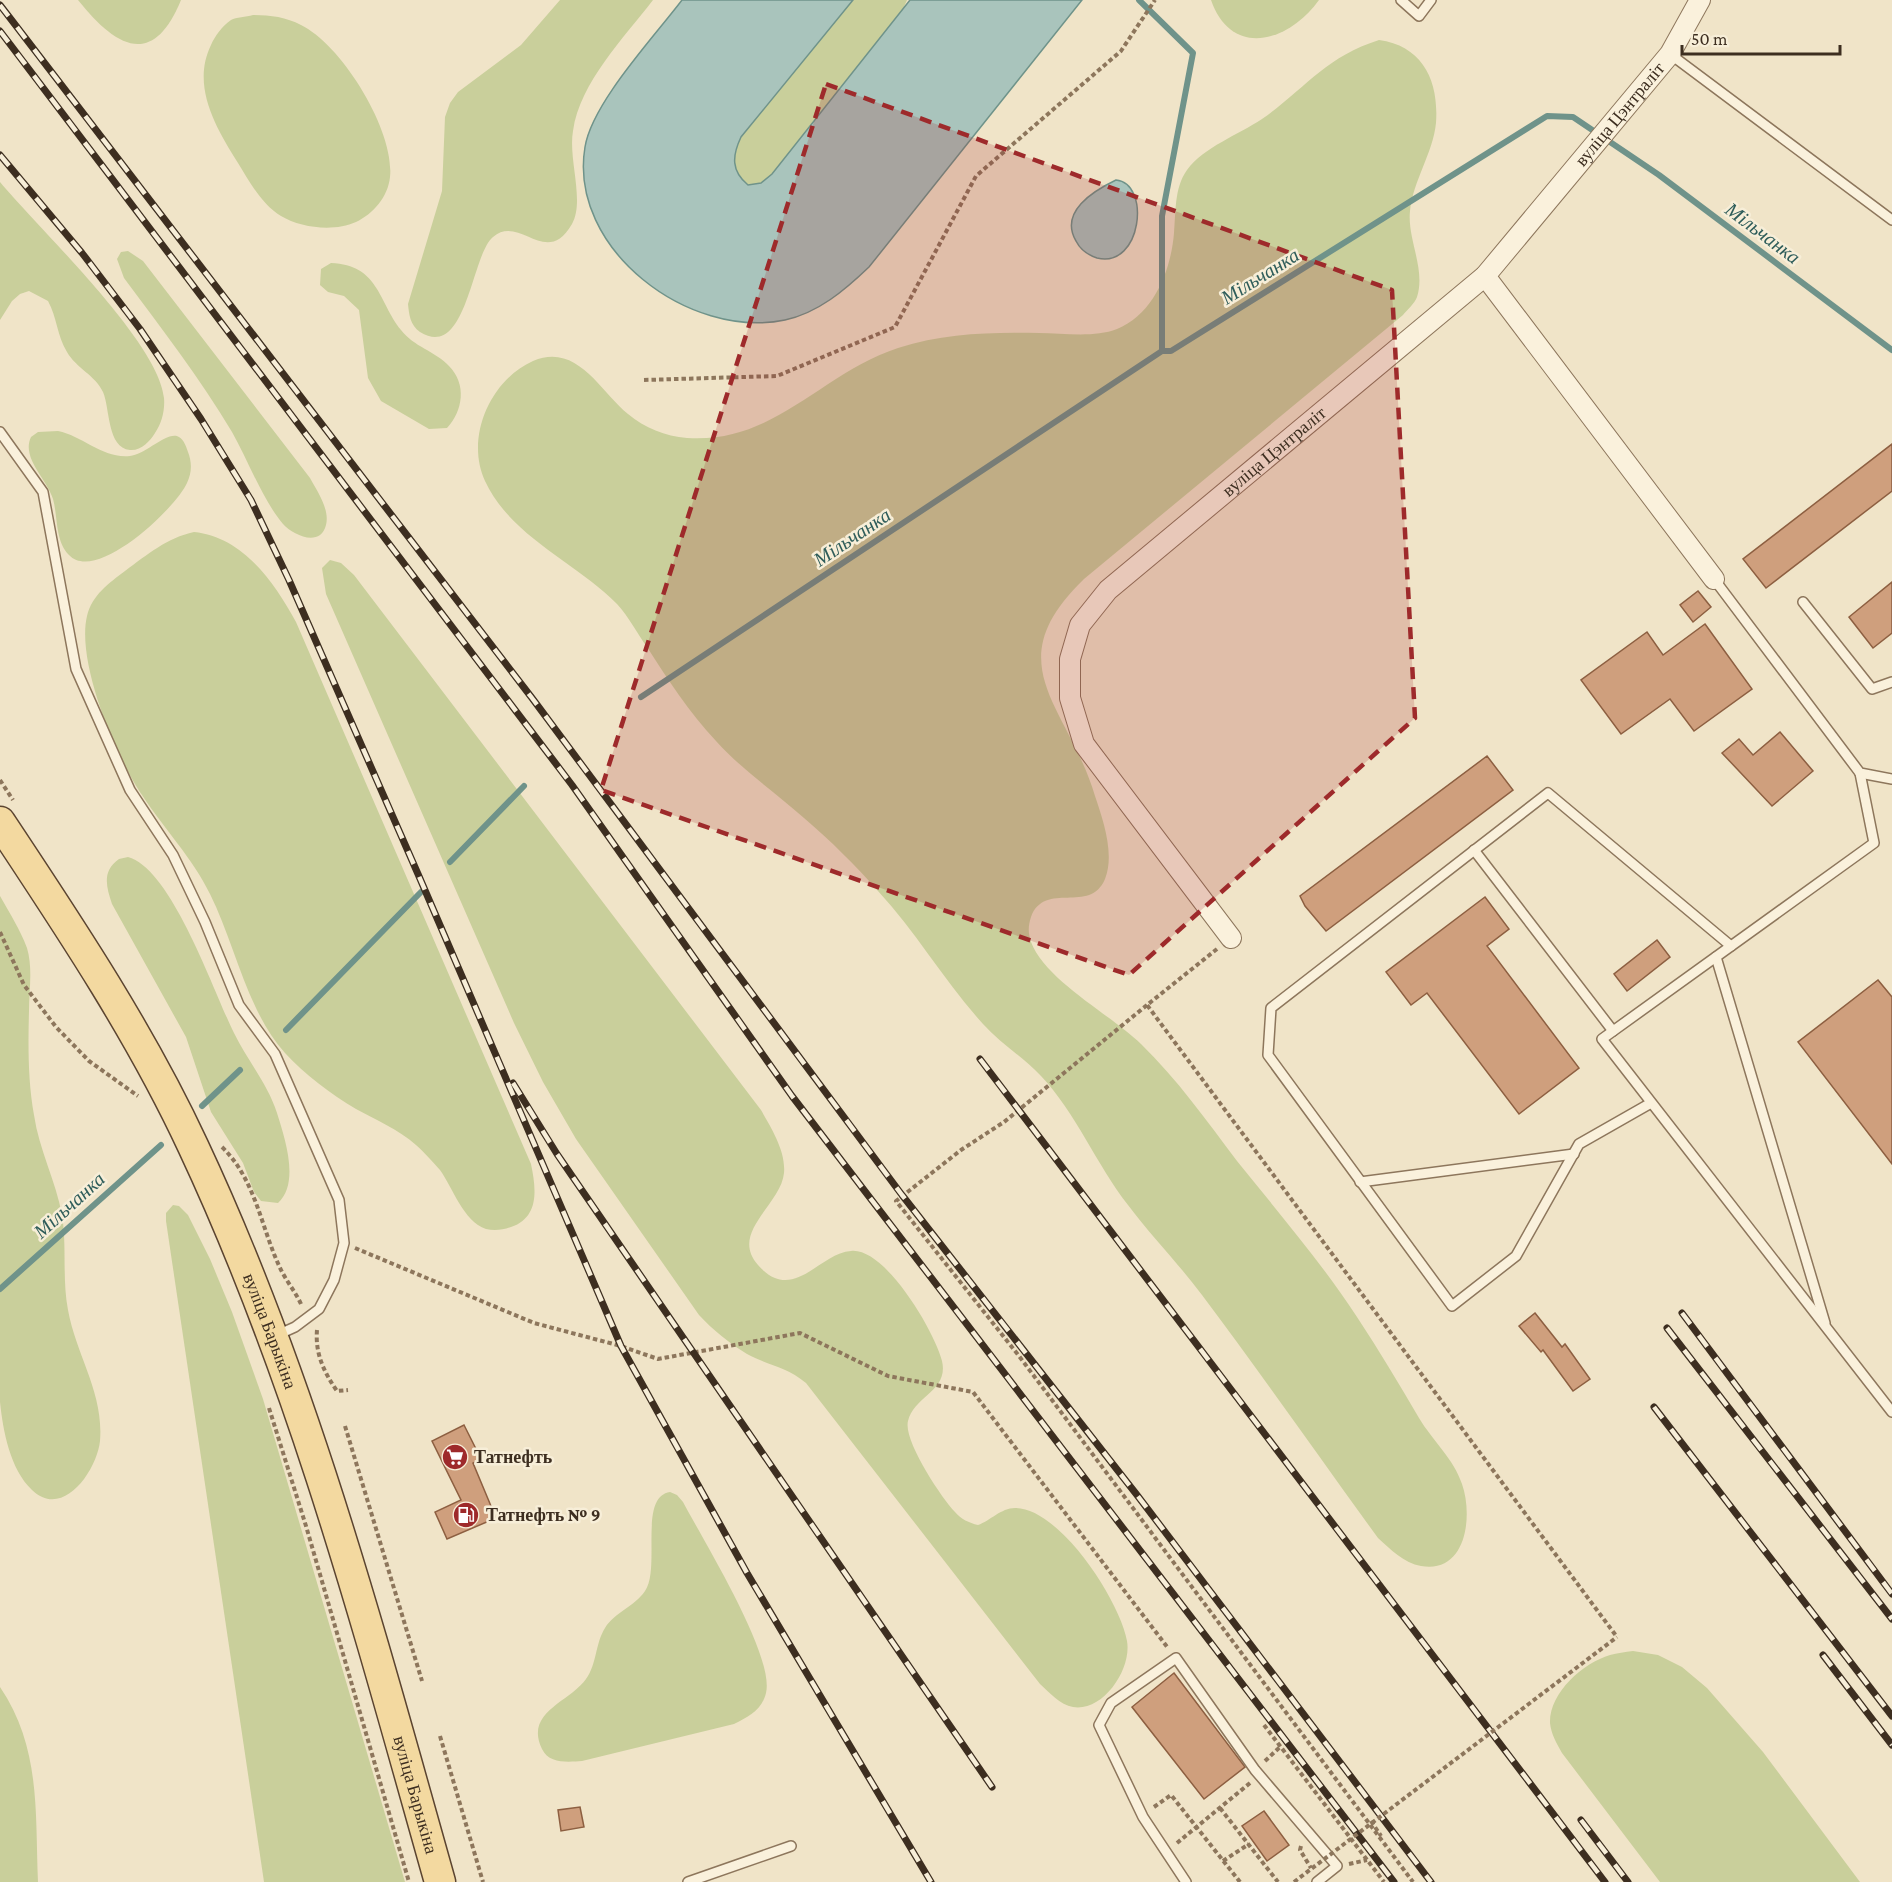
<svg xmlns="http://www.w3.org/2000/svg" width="1892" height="1882" font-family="'Crimson Pro',serif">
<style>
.green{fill:#c9cf9b}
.water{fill:#a9c4bc;stroke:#6f938a;stroke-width:1.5}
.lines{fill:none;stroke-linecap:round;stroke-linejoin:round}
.stream{stroke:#6f938a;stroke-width:6}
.building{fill:#cf9f7d;stroke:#8d5f41;stroke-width:1.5}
.lane-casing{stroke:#8d765c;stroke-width:12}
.street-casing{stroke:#8d765c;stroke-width:22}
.primary-casing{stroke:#5b4430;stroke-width:33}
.path{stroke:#8d765c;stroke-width:4;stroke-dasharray:4.5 3;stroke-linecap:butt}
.lane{stroke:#faf1dc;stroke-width:9}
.street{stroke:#faf1dc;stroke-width:20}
.primary{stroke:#f3d9a0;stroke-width:30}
.rail-casing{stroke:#3d2e20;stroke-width:7}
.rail{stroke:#f7eed8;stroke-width:4.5;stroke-dasharray:14;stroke-linecap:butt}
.path-bridge{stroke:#8d765c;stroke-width:4;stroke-dasharray:4.5 3;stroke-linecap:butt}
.marked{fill:#9e2a2b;fill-opacity:0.2;stroke:#9e2a2b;stroke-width:4.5;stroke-dasharray:12 8;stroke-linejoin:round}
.labels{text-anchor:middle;stroke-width:5;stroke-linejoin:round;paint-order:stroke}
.street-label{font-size:18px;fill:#3d2e20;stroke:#f7eed8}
.poi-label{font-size:18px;font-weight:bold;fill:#3d2e20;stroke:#f7eed8;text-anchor:start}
.water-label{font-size:20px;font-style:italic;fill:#2f5d5a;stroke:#f7eed8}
</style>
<rect width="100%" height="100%" fill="#f0e4c8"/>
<!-- green -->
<g class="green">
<path d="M78,0H181C152,71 114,45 78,0Z"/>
<path d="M560,0H653C624,38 580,82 573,131C568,159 585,201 572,224C546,269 520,214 493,237C471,255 467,361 420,332C410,325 409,314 408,304L442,191L445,117L450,103L458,92L521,45Z"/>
<path d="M853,0H907L903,9L772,174L761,183L748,185C731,171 732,156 741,137Z"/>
<path d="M1211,0H1319C1290,41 1232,60 1211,0Z"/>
<path d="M253,15C270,15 286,17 301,25C342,45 395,131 390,177C388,197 373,214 356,222C334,232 301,228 281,216C262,205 249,181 238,163C216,128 191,86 211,45C215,36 222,26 231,20C236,17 246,17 253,15Z"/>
<path d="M1379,40C1423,46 1439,81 1436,123C1433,153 1413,181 1410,211C1407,239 1426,269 1417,297C1415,303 1407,310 1403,315L1084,579C995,665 1068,705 1095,796C1103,820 1115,854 1105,879C1090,915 1045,880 1031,917C1028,926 1028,933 1031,942C1046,981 1110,1014 1141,1044C1177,1079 1207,1121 1237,1161C1278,1212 1321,1262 1357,1317C1379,1350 1399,1384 1419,1418C1432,1440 1454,1459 1462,1484C1473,1515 1467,1574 1421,1566C1404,1563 1390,1549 1378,1538C1319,1457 1262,1375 1202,1295C1179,1264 1151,1236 1128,1205C1096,1164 1076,1113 1041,1076C1023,1057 1000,1043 983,1024C945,982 916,932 878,891C855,865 831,841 804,818C775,792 742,770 716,741C689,712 668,680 647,647C637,633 629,617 617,604C576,562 511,537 485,481C465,438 490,380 533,361C577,342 600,391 628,414C645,428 665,436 687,438C775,444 821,373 898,348C945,333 990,332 1039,333C1063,333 1094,338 1117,329C1154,314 1171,270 1174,233C1176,213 1174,188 1187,170C1204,147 1238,135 1262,119C1305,89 1325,57 1379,40Z"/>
<path d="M0,182C39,229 159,342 164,398C165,410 162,423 155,433C150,441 141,451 130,450C107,448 110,408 103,392C95,375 76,368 67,352C57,336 57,317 48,301L29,291L20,294L12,301L0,320Z"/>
<path d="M128,251L143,261L310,478C317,491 330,509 326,525C320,548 293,535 283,524C262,499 248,460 232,432C200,378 161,328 124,278L117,259L121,252Z"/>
<path d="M331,263C379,265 378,301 401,330C414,347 435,351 449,366C467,384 463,411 447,428L429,429L381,401L368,378L359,310L344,296L328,292L320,285L321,269Z"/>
<path d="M58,431C83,436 103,459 130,456C145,455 168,430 179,437C184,440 186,446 188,452C192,462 192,473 187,483C176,508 96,584 69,555C55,541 58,517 53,499C47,479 21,458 31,437L38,432Z"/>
<path d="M194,532C243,537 274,582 296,622L531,1164C536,1188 540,1217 511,1227C503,1230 494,1231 486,1229C463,1221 453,1188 440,1170C433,1162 424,1152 416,1145C398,1129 376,1120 356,1109C331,1094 304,1074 285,1053C247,1011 235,944 210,894C192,857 164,829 142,795C116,757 76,662 87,616C92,595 109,583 125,571C148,554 167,538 194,532Z"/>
<path d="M330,560L341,563L354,575L761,1110C771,1128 786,1151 784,1173C781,1205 729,1232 758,1265C793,1305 819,1253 851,1251C885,1247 935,1332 942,1361C949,1391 914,1396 908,1421C903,1440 941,1497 955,1512C961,1519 969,1523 978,1525C990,1521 1001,1508 1015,1508C1060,1508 1120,1601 1127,1641C1132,1669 1103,1712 1073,1707C1060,1705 1049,1692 1040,1684L806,1383C786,1366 769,1366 747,1354C729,1343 713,1330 699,1315L576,1139L543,1082L514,1023L326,594L322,568Z"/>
<path d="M128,857C172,869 214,993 234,1033C247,1060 268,1084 277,1113C285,1139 300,1183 278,1203L261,1201L254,1192L243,1163L211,1112L186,1037L112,904C106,886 102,871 119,859Z"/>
<path d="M0,896C10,914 20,929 27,948C33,968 29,991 29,1011C28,1046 28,1082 34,1115C39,1150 56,1181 62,1215C67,1247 62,1279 68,1310C76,1355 104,1393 100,1441C97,1470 63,1520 32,1490C10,1469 3,1431 0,1402Z"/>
<path d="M173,1205L179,1206L188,1215L210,1259L232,1312L263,1399L405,1882H264L166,1221V1213Z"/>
<path d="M670,1492L677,1495L683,1502C703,1540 775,1656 766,1693C762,1710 748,1717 734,1724L582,1761C568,1762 549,1764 542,1749C524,1712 570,1702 586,1679C597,1664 595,1644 605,1628C615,1612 634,1607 645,1591C661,1568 638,1497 670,1492Z"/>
<path d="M1633,1651L1658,1655L1682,1667L1707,1688L1763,1752L1860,1882H1660L1562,1753C1557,1744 1551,1734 1550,1723C1549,1693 1583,1663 1610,1655C1617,1653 1625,1652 1633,1651Z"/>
<path d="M0,1687C41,1748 35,1811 38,1882H0Z"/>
</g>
<!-- water -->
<g class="water">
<path d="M682,0H853L741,137C732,156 731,171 748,185L761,183L772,174L910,0H1082L869,267C845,290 818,313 785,320C689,340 568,249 585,147C592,103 654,37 682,0Z"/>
<path d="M1116,180C1151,183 1142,269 1097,258C1088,255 1080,249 1076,241C1059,212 1093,191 1116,180Z"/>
</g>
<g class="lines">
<!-- stream -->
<g class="stream">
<path d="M1139,0L1193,53L1162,216V351"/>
<path d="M641,697L1162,351H1171L1547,116L1573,117L1659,175L1892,350"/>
<path d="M450,862L524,786"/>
<path d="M286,1030L421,892"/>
<path d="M202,1106L240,1070"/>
<path d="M0,1289L161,1145"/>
</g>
</g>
<!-- building -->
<g class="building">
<path d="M1892,444V491L1766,588L1743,559Z"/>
<path d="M1892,582V633L1873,648L1849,617Z"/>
<path d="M1698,591L1711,607L1693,622L1680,605Z"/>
<path d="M1705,624L1752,689L1694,731L1670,699L1621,734L1581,680L1647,632L1663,655Z"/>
<path d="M1780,732L1813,771L1772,806L1722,753L1739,739L1753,755Z"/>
<path d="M1487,756L1513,790L1326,931L1305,906L1300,896Z"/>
<path d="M1485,897L1509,929L1487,946L1579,1068L1519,1114L1427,993L1411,1005L1386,972Z"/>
<path d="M1657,940L1670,957L1627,991L1614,974Z"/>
<path d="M1878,980L1892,997V1164L1798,1042Z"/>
<path d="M1535,1313L1562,1347L1565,1344L1590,1379L1573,1391L1543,1350L1541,1352L1519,1326Z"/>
<path d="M464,1425L481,1459L473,1463L496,1518L447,1539L435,1512L461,1500L432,1441Z"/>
<path d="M1174,1673L1245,1767L1204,1799L1132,1707Z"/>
<path d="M580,1807L584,1827L561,1831L558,1810Z"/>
<path d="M1264,1811L1289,1845L1267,1861L1242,1826Z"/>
</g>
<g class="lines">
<!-- lane casing -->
<g class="lane-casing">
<g id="lane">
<path d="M1401,0L1419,16L1431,0"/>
<path d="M1670,54L1892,220"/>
<path d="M0,432L43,492L76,669L130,790L173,855L205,922L239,1005L275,1054L339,1200L344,1243L334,1280L319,1309L295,1327L275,1336"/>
<path d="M1714,579L1860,773L1892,779"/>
<path d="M1803,602L1872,689L1892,682"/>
<path d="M1860,773L1874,843L1602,1039L1892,1412"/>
<path d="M1474,850L1613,1031"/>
<path d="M1716,957L1825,1323"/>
<path d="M1651,1103L1579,1144L1516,1256L1452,1306L1268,1055L1271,1008L1548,793L1731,946"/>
<path d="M1360,1182L1574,1154"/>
<path d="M688,1882L791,1846"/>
<path d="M1186,1882L1143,1817L1099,1725L1111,1703L1176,1658L1255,1770L1337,1866L1317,1882"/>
</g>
</g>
<!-- street casing -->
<g class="street-casing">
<g id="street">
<path d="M1485,276L1714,579"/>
<path id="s1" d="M1231,938L1084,744L1070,698V659L1080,625L1108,590L1485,276L1670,54L1700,0"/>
</g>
</g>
<!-- primary casing -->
<g class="primary-casing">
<g id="primary">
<path id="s2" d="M0,822C69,926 140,1032 193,1146C303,1380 370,1634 440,1882"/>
</g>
</g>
<!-- path -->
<g class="path">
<path d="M644,380L777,376L895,327L976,176L1121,51L1155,0"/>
<path d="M0,780L13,800"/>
<path d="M0,932L24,985L56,1027L89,1061L138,1096"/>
<path d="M1217,949L1147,1005L1617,1637"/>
<path d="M1147,1005L1004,1122L961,1150L896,1201L1019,1356L1413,1882"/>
<path d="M222,1147C257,1181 261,1230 282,1272C288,1283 296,1293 301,1304"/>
<path d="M355,1248L534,1323L621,1346L658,1359L800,1333L888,1376L973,1392L1168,1648"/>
<path d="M317,1330C315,1354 324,1372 337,1391L348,1390"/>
<path d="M269,1408L306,1526L409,1882"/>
<path d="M345,1426L422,1681"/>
<path d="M1264,1725L1384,1882"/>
<path d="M440,1736L483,1882"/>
<path d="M1265,1761L1280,1747"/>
<path d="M1154,1807L1171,1795L1240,1882"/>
<path d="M1220,1808L1278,1882"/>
<path d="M1371,1821L1381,1836"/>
<path d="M1177,1843L1250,1783"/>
<path d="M1301,1846L1300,1850L1311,1868"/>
<path d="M1223,1861L1249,1844"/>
<path d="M1349,1864L1367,1860"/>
</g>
<!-- lane -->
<use href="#lane" class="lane"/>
<!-- street -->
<use href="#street" class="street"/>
<!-- primary -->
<use href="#primary" class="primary"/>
<!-- rail casing -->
<g class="rail-casing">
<g id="rail">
<path d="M0,5L532,698L902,1195L1137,1495L1431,1882"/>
<path d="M0,31L572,785L792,1096L1394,1882"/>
<path d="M0,155L82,253L140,329L201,419L251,500L289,580L418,874L621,1346L747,1573L931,1882"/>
<path d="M980,1059L1605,1882"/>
<path d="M513,1083L557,1154L992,1787"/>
<path d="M1682,1313L1892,1594"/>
<path d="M1667,1328L1892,1619"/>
<path d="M1654,1407L1892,1716"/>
<path d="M1823,1655L1892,1745"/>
<path d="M1581,1820L1628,1882"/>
</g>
</g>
<!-- rail -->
<use href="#rail" class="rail"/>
<!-- path-bridge -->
<path class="path-bridge" d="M1294,1882L1617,1637"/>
</g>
<!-- marked area -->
<path class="marked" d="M826,84L1392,290L1415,718L1129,975L601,790Z"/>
<!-- icons -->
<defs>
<g id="supermarket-disc" transform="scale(1.35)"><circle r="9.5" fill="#9e2a2b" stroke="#f7eed8"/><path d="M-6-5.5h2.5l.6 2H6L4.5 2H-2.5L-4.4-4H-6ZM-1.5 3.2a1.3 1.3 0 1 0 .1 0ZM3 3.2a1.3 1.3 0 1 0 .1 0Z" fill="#fff"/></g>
<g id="fuel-disc" transform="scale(1.35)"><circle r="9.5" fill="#9e2a2b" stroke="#f7eed8"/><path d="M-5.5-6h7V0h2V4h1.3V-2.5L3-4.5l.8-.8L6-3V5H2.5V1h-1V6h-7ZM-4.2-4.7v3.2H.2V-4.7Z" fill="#fff"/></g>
</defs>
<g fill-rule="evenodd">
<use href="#supermarket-disc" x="455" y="1457"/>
<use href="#fuel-disc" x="466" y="1515"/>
</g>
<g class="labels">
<!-- street labels -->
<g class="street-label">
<text dy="6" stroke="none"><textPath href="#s1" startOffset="1112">вуліца Цэнтраліт</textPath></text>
<text dy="6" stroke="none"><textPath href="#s1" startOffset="627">вуліца Цэнтраліт</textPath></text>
<text dy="6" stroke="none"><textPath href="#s2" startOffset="578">вуліца Барыкіна</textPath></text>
<text dy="6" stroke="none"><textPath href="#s2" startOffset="1064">вуліца Барыкіна</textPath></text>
</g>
<!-- poi labels -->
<g class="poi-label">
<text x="474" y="1463">Татнефть</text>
<text x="486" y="1521">Татнефть № 9</text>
</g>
<!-- water labels -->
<g class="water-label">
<text transform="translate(1763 233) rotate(37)" y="7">Мільчанка</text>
<text transform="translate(1260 276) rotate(-32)" y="7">Мільчанка</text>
<text transform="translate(852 537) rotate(-34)" y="7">Мільчанка</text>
<text transform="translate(69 1205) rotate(-42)" y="7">Мільчанка</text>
</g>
</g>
<!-- scale -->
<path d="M1682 45v9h158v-9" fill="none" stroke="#3d2e20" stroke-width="3"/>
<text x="1691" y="45" font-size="18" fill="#3d2e20" stroke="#f7eed8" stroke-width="4.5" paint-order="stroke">50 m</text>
</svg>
